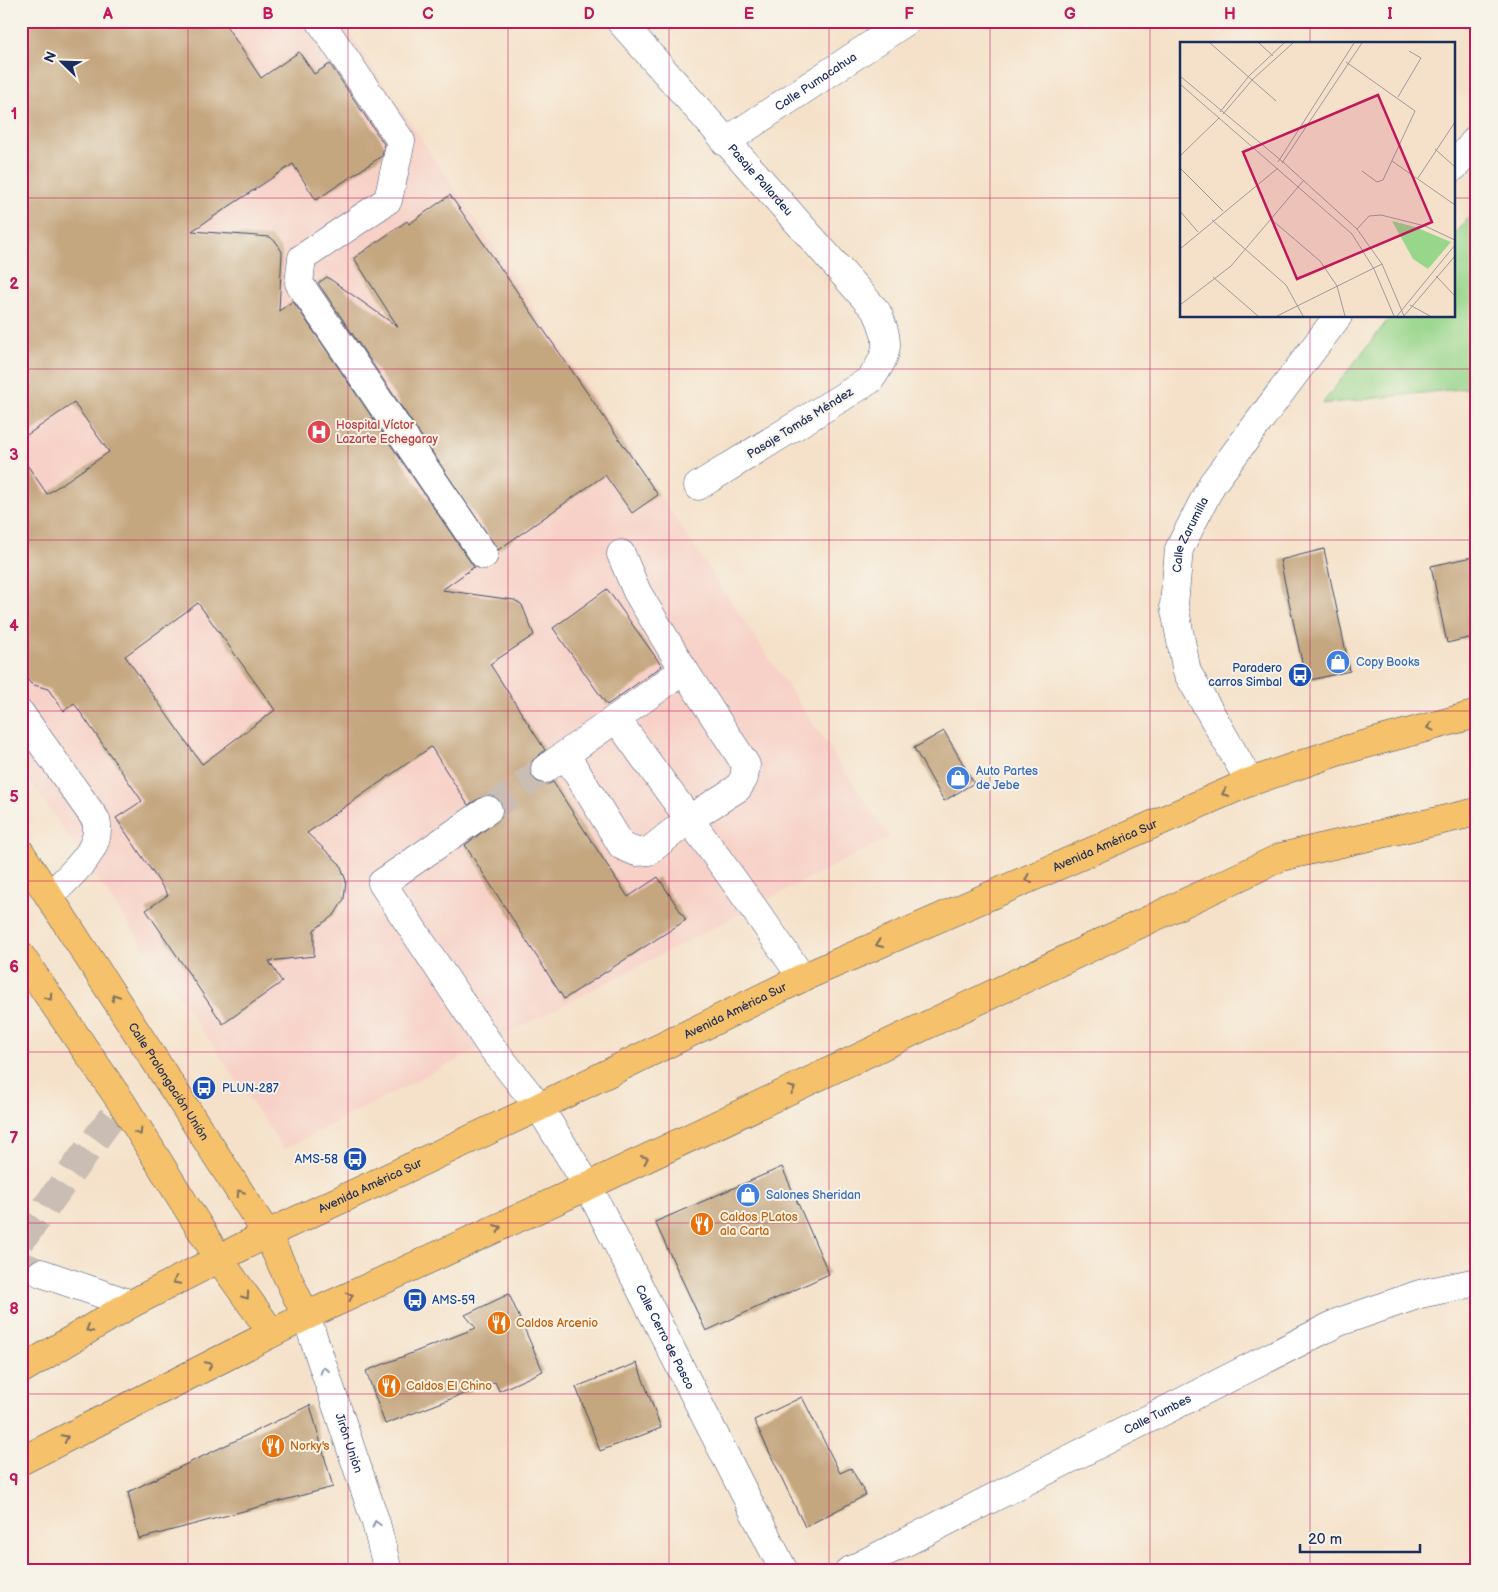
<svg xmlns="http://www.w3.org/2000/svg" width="1498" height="1592" font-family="'Balsamiq Sans',sans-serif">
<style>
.built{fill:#f7d1c7}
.green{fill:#98d68b;stroke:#5a8274}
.building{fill:#c4a67f;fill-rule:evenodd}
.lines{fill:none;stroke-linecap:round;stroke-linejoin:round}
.minor-tunnel{stroke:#c9bdb4;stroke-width:28;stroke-dasharray:28 14;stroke-linecap:butt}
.minor-casing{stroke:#3c4a6e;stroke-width:29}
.major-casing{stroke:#3c4a6e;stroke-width:29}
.minor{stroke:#fff;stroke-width:28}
.major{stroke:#f5c16b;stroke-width:28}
.oneway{stroke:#7d7164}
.oneway2{stroke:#8d97ae}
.grid{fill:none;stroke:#c2185b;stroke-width:1;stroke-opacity:0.55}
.labels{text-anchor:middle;stroke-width:4;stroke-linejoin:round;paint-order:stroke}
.street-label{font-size:12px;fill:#1b2f5e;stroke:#f7f3e8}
.health-label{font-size:12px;fill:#be3a42;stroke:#f7f3e8;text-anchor:start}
.shop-label{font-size:12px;fill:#366cbe;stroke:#f7f3e8;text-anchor:start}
.transit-label{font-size:12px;fill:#164399;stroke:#f7f3e8;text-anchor:end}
.food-label{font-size:12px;fill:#c56008;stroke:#f7f3e8;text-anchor:start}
.inset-road{fill:none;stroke:#9e9a9e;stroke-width:1}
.view{fill:#c2185b;fill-opacity:0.15;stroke:#c2185b;stroke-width:2.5}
.inset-edge{fill:none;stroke:#1b2f5e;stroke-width:2.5}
.neatline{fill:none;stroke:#c2185b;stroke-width:2}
.grid-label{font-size:16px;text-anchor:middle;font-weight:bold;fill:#c2185b}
</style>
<rect width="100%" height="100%" fill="#f7f3e8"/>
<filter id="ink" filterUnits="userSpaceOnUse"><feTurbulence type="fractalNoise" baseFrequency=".02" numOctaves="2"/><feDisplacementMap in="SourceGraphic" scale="10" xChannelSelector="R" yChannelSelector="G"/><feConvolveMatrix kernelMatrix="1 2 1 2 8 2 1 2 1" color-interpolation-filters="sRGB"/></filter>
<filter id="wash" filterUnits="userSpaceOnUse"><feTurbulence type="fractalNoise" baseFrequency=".0096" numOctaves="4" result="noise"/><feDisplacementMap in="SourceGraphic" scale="20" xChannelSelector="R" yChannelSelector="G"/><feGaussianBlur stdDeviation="1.12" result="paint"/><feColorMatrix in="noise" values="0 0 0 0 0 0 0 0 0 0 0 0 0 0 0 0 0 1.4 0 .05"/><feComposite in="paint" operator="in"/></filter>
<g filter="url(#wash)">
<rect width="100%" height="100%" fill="#f5e1c9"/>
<!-- built -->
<path class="built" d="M21,21H342L889,837L284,1149L21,768Z"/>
<!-- green -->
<path class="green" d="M1477,207V387L1322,404L1391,316H1454V236Z"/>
<g id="blocks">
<!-- building -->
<g class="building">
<path d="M21,21H223L261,78L299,52L314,74L330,64L384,144L382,156L316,200L293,164L192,231L270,237L277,243L282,252L279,311L293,301L474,567L442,590L514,600L522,605L534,635L490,664L545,750L531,762L529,770L532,778L539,783L546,785L553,782L628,897L658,877L686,920L564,999L465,845L502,817L504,809L501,802L494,796L486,795L468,805L431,747L307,833L340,864L346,881L344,899L335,914L314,930V956L269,961L282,982L223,1024L146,910L168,895L116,818L142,801L74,703L64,711L48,689L31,684L25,676L22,666L25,656L21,651V456L47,494L109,452L74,403L21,439ZM198,603L275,710L202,764L125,656Z"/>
<path d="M450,195L658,495L632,513L605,475L498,550L318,283L327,277L398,327L354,258L407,221L409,224Z"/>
<path d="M1324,549L1350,671L1306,681L1280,560Z"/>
<path d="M1477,556V636L1447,643L1431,566Z"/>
<path d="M607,589L662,666L607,705L553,628Z"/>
<path d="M944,731L974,783L944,801L914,748Z"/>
<path d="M782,1167L829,1274L706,1331L655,1222Z"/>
<path d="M509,1294L543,1371L499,1391L495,1382L385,1424L366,1371L476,1328L465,1315Z"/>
<path d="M637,1363L661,1428L600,1451L576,1387Z"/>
<path d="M802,1397L840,1473L851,1468L866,1495L805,1527L754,1420Z"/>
<path d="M310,1405L333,1487L139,1539L128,1492Z"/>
</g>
</g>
</g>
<g filter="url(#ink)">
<use href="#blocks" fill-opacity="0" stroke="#3c4a6e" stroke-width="1"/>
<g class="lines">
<!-- minor-tunnel -->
<g class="minor-tunnel">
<path d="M488,810L545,769"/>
<path d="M21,1241L122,1103"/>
<path d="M21,1265L41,1273"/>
</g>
<!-- minor casing -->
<g class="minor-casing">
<g id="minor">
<path d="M320,21L401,141L388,200L302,258L299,283L484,555"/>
<path id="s1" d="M620,21L877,312C891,342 889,354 870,380L698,486"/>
<path id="s2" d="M725,142L907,21"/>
<path d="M1454,167L1477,138"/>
<path d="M21,714L96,820C104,850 68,876 50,896"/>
<path d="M616,718C677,805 743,889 802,978"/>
<path d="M566,755L622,846L636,852L649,851L688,820L738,788L744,778L746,765L684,670"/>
<path d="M545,769L684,670L637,592L621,554"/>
<path id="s3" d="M1250,782L1187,672L1174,605L1179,549L1212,484L1338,316"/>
<path id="s4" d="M488,810L382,883L489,1044L539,1107L588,1186L784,1571"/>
<path d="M41,1273L131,1304"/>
<path id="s5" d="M306,1316L376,1523L388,1571"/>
<path id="s6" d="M849,1571L1339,1322L1420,1294L1477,1282"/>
</g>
</g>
<!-- major casing -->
<g class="major-casing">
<g id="major">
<path id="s7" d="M21,853L267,1234L306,1316"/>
<path d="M21,956L122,1103L219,1259L272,1333"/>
<path id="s8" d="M21,1370L131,1304L267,1234L539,1107L802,978L1250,782L1337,752L1477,714"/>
<path d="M21,1461L306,1316L588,1186L1281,857L1477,812"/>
</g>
</g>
<!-- minor -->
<use href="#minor" class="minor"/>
<!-- major -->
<use href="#major" class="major"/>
</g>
<!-- one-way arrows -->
<defs><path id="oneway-chevron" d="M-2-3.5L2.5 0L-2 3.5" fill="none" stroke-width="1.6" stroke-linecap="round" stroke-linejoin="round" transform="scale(1.25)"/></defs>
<g class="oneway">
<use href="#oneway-chevron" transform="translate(1430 727) rotate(165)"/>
<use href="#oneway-chevron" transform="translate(1225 793) rotate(156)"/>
<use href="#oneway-chevron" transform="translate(1028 879) rotate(156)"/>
<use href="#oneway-chevron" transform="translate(879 944) rotate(156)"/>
<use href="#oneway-chevron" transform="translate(49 997) rotate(56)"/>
<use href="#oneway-chevron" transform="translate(115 997) rotate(-123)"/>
<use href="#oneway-chevron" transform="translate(792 1089) rotate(-25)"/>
<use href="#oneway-chevron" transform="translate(139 1132) rotate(58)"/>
<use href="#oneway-chevron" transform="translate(645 1159) rotate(-25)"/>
<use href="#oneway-chevron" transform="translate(240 1193) rotate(-123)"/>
<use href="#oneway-chevron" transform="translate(498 1228) rotate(-25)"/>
<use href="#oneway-chevron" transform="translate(176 1281) rotate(153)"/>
<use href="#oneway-chevron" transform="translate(246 1296) rotate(54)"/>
<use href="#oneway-chevron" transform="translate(350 1296) rotate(-25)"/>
<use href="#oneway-chevron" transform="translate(89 1329) rotate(149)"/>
<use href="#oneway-chevron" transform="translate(209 1365) rotate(-27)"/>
<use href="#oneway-chevron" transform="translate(65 1438) rotate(-27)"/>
</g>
<g class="oneway2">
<use href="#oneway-chevron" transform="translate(324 1370) rotate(-109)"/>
<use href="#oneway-chevron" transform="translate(376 1524) rotate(-106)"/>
</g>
</g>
<!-- grid -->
<path class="grid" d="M188,21V1571M348,21V1571M508,21V1571M669,21V1571M829,21V1571M990,21V1571M1150,21V1571M1310,21V44M21,198H1182M1454,198H1477M1310,316V1571M21,369H1477M21,540H1477M21,711H1477M21,881H1477M21,1052H1477M21,1223H1477M21,1394H1477"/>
<!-- icons -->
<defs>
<g id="hospital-disc" transform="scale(1.25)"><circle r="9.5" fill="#e0444e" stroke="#f7f3e8"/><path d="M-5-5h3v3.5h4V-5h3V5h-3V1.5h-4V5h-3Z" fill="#fff"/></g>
<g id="shop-disc" transform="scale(1.25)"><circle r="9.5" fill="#3f7fe0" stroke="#f7f3e8"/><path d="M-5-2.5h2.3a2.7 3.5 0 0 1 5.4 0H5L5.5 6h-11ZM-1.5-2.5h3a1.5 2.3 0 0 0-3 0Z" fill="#fff"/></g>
<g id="bus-disc" transform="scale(1.25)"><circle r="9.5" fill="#1a4fb4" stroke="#f7f3e8"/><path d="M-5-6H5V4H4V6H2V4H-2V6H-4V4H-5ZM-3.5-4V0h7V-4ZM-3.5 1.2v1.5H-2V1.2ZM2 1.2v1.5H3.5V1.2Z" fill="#fff"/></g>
<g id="restaurant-disc" transform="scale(1.25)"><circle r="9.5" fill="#e8710a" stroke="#f7f3e8"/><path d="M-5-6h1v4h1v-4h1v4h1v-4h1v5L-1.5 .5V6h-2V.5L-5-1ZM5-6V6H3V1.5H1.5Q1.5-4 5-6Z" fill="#fff"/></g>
</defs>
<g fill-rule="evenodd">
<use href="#hospital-disc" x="319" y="432"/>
<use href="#shop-disc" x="1338" y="662"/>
<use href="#bus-disc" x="1300" y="675"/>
<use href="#shop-disc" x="958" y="778"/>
<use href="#bus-disc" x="204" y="1088"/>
<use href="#bus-disc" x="355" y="1159"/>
<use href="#shop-disc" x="748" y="1195"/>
<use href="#restaurant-disc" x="702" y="1224"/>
<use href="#bus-disc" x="415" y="1300"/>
<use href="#restaurant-disc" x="499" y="1323"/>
<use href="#restaurant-disc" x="389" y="1386"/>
<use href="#restaurant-disc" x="273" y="1446"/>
</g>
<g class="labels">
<!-- street labels -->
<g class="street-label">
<text dy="4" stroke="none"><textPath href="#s2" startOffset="109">Calle Pumacahua</textPath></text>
<text dy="4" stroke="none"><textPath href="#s1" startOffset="212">Pasaje Pallardeu</textPath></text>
<text transform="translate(800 423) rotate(-32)" y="4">Pasaje Tomás Méndez</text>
<text dy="4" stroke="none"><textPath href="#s3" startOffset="268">Calle Zarumilla</textPath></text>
<text dy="4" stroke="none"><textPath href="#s8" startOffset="1205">Avenida América Sur</textPath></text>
<text dy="4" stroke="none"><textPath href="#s8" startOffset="800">Avenida América Sur</textPath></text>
<text dy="4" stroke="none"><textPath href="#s7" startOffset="272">Calle Prolongación Unión</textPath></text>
<text dy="4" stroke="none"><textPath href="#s8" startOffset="395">Avenida América Sur</textPath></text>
<text dy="4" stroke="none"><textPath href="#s4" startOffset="665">Calle Cerro de Pasco</textPath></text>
<text dy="4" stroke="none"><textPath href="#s6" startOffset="346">Calle Tumbes</textPath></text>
<text dy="4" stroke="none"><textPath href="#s5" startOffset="134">Jirón Unión</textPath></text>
</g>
<!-- health labels -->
<g class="health-label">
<text x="336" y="429">Hospital Víctor<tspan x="336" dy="14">Lazarte Echegaray</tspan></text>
</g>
<!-- shop labels -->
<g class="shop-label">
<text x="1356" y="666">Copy Books</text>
<text x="976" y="775">Auto Partes<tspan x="976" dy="14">de Jebe</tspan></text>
<text x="766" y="1199">Salones Sheridan</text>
</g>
<!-- transit labels -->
<g class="transit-label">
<text x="1282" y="672">Paradero<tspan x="1282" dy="14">carros Simbal</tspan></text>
<text x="222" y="1092" text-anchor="start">PLUN-287</text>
<text x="338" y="1163">AMS-58</text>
<text x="432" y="1304" text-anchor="start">AMS-59</text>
</g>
<!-- food labels -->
<g class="food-label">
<text x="720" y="1221">Caldos PLatos<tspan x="720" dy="14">ala Carta</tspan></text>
<text x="516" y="1327">Caldos Arcenio</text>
<text x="406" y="1390">Caldos El Chino</text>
<text x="290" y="1450">Norky's</text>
</g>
</g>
<!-- overview -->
<g transform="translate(1180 42)">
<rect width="275" height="275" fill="#f5e1c9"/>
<path d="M212,179L235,185L271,200L248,227L233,217Z" fill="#98d68b"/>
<path class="inset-road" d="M30,1L96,59M79,1L93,14M166,20L235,69L203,138L197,140L182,129M0,34L103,120L177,187L202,222L224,274M0,42L172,192L194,227L214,274M218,55L241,16L229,9M40,70L69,34L104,1M43,72L73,37L113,1M255,107L275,125M0,114L39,76M212,119L275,163M98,120L174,1M102,121L182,1M0,126L43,169M238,136L275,80M0,169L18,190M32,178L106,243L123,274M92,178L140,219L157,244L165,274M177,187L189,174L201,173L245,184L275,198M0,207L98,126M256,234L275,254M33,235L78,274M0,263L51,224L124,138M230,263L250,274M97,274L202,222M217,274L275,203M224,274L275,214"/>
<path class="view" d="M198,53L252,180L117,237L63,110Z"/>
<rect width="275" height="275" class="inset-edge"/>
</g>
<!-- margin -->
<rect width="1498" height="1592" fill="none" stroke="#f7f3e8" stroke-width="55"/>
<!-- north arrow -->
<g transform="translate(62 62) rotate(293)" stroke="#f7f3e8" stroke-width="4" paint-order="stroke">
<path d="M0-4L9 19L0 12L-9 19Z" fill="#1b2f5e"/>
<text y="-8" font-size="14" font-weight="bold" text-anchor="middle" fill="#1b2f5e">N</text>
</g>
<!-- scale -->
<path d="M1300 1544v8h120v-8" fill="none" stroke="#1b2f5e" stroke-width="2.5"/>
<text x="1308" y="1544" font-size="15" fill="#1b2f5e" stroke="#f7f3e8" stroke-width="4" paint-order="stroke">20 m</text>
<rect x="28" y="28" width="1442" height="1536" class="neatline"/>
<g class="grid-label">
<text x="108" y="19">A</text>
<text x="268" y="19">B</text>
<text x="428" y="19">C</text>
<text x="589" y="19">D</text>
<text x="749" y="19">E</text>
<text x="909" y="19">F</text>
<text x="1070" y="19">G</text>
<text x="1230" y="19">H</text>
<text x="1390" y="19">I</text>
<text x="14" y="119">1</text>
<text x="14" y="289">2</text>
<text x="14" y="460">3</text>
<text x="14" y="631">4</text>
<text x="14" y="802">5</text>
<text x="14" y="972">6</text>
<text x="14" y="1143">7</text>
<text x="14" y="1314">8</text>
<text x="14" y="1485">9</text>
</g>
</svg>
